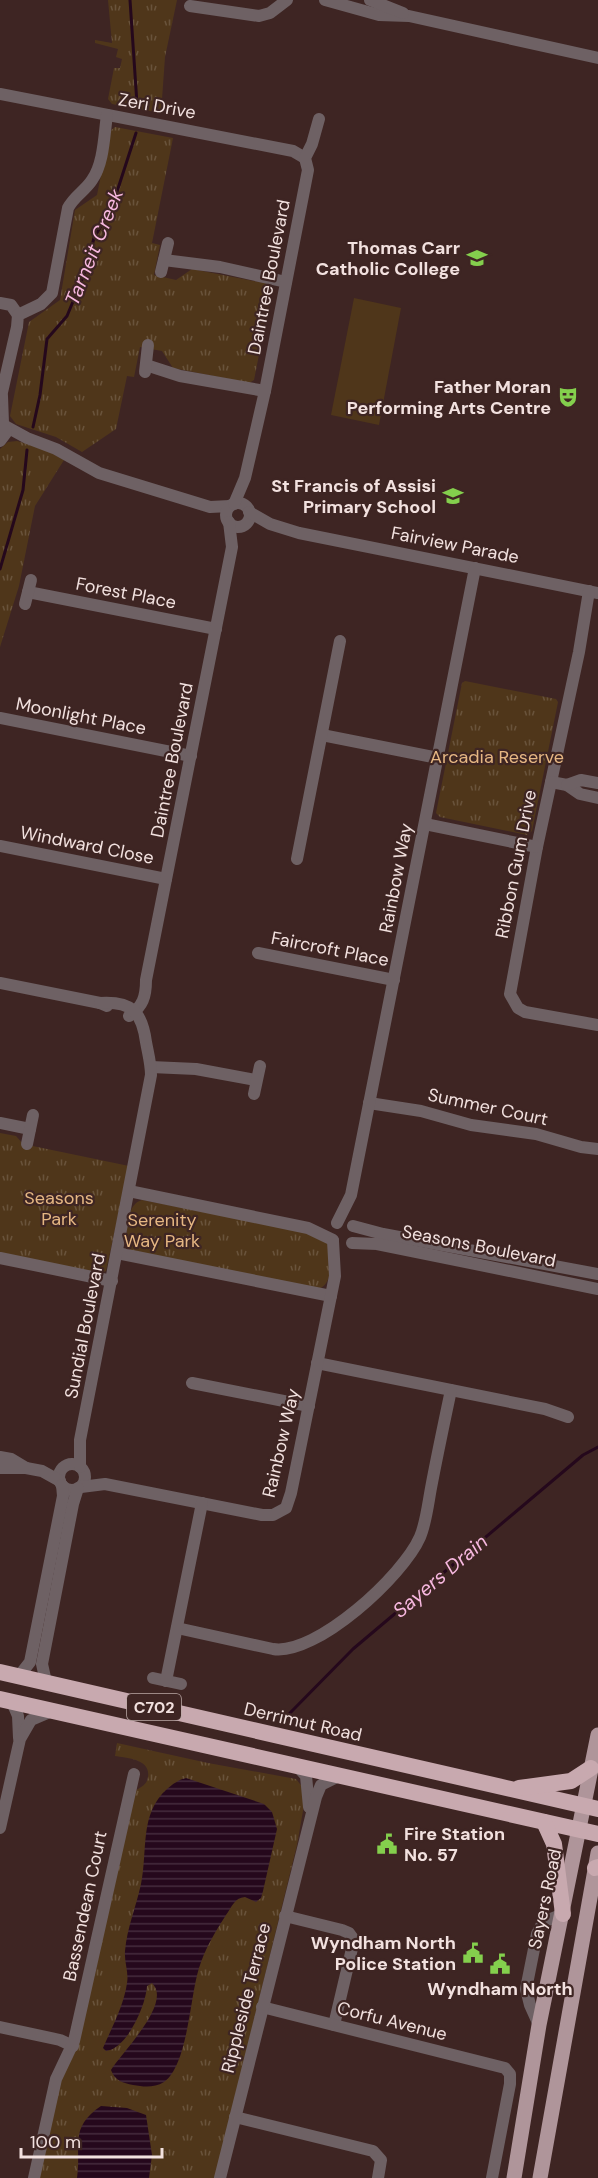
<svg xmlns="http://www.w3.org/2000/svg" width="598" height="2178" font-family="'DM Sans',sans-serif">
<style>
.grass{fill:#4f361a}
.park{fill:url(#park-tufts)}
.water{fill:url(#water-rules)}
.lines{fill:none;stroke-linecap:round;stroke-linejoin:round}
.stream{stroke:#25081c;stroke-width:3}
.minor{stroke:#6e6164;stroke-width:12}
.major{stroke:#af959a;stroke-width:15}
.highway{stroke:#c8a9af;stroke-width:16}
.labels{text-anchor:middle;stroke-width:4.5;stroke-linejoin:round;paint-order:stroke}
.shield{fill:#3e2523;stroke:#bca9a7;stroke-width:1.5}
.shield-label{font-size:16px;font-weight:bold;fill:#f2e1df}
.street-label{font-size:18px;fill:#f2e1df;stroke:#3e2523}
.poi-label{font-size:18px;font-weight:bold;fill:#f2e1df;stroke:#3e2523;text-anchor:end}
.park-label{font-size:18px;fill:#e6b783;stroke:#3e2523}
.water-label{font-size:20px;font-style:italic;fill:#f7b8df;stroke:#3e2523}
</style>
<defs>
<pattern id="park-tufts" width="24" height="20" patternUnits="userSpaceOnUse" patternTransform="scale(1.5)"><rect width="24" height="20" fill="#4f361a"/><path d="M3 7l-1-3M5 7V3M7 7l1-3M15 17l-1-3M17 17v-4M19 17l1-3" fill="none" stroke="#69533b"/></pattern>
<pattern id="water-rules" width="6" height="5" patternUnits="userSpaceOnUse" patternTransform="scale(1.5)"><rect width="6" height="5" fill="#25081c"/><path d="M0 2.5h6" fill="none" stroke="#452c3d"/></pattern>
</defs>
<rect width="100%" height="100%" fill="#3e2523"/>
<!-- grass -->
<path class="grass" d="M354,298L401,308L379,425L331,415Z"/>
<!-- park -->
<g class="park">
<path d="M108,0H177L165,57L161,113L112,104L108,99L114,68H120L122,59L116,57L118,49L95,43V40L112,43Z"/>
<path d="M115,127L173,138L152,243L160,245L154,275L176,280L192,269L269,284L272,289L254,380L249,383L173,368L162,351L140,347L134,377L127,376L116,429L82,452L56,437L16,424L10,416L29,322L60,300L75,210L97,195L110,131Z"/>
<path d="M17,441L42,448L64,460L35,506L19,586L0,647V449L8,442Z"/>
<path d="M465,681L556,699L558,702L532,831L527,835L440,817L436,813L462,683Z"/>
<path d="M0,1133L16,1136L23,1144L129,1166L106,1271L99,1274L0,1254Z"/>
<path d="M142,1200L311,1233L323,1238L332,1250C330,1263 333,1283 319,1289L129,1250L125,1244L126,1239C128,1226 127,1204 142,1200Z"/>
<path d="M117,1743L208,1763L296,1779L304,1789V1805L297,1845L215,2178H39L60,2080L136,1790C142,1787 147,1784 148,1777C151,1759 127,1758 115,1756Z"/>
</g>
<!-- water -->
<g class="water">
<path d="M186,1778L264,1804L272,1812L277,1829L263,1891L261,1898L256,1902L245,1897C234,1898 232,1907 226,1915C215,1932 205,1949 199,1968C190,1996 188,2065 164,2082C154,2088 144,2087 133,2085C123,2083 115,2081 111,2070C121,2053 173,2003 152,1983L147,1986C146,2005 127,2049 106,2051L103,2048C112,2027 124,2005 127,1983C129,1973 124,1962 125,1951C127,1928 136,1907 141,1884C148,1851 139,1814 167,1789C173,1784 178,1780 186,1778Z"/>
<path d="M101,2106L127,2108L146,2115L152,2155L149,2178H77C82,2147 68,2128 101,2106Z"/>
</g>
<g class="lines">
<!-- stream -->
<g class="stream">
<path d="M130,0L137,104"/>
<path d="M33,427L40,395L47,339L67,316L84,275L94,238L112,207L136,133"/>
<path d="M0,569L23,490L27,450"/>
<path d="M290,1713L353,1649L583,1455L598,1447"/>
</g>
<!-- minor -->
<g class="minor">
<path d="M325,0L379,15L409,16L598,58"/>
<path d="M370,0L403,13"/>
<path d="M190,6L259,16L270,13L287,0"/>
<path d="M0,94L293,151L305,158"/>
<path d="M164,260L220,267L286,282"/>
<path d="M161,272L168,243"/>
<path d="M0,303L11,305L18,315"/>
<path d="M146,365L180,376L265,391"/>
<path d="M145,372L148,345"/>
<path d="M2,396L3,423"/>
<path d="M0,401L17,327L18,315L41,304L52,293L68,208C74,196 85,191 92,180C104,163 104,135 107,115"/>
<path d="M5,426L27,438L56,449L99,473L210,507L230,506"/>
<path d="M0,441L6,433L5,426L1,422"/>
<circle cx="238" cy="515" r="12"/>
<path d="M234,504L245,478L265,391L308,170L305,158L312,144L319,119"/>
<path d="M249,512L270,524L299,533L598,593"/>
<path d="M589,591L579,652L537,847L510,994L518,1008L525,1012L598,1025"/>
<path d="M28,592L216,629"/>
<path d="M25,604L31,580"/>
<path d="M0,718L191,756"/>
<path d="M322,735L438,758"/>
<path d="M551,782L567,785L580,794L598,798"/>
<path d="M567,785L581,780L598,783"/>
<path d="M425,824L537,847"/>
<path d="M0,846L166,879"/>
<path d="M297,859L340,641"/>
<path d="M258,953L394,980"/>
<path d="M0,983L100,1003L107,1006"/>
<path d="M129,1016C143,1006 146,997 146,980L232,547L229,522"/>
<path d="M151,1067L196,1069L256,1080"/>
<path d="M254,1094L260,1066"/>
<path d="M369,1103L421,1111L471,1125L536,1134L581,1147L598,1149"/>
<path d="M0,1123L30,1129"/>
<path d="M27,1144L33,1115"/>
<path d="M129,1191L308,1228L333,1240"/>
<path d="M337,1223L351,1195L475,568"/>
<path d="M353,1226L383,1234L598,1274"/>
<path d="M352,1243L377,1244L598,1289"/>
<path d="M117,1253L331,1296"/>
<path d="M0,1258L112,1281"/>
<path d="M317,1363L545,1409L568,1417"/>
<path d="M192,1383L309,1406"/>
<path d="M0,1457L11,1459L26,1468"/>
<circle cx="72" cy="1477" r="13"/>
<path d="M80,1467V1440L151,1075C151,1064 148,1053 146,1042C142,1012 132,1001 100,1003"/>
<path d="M0,1468H26L42,1471L60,1481"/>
<path d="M81,1487L105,1484L262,1515H273L286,1508L291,1493L335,1276L333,1241"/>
<path d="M177,1628L273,1649C316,1656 403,1576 420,1537C426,1523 428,1504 431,1488C437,1456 444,1423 451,1390"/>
<path d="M19,1676L30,1662L63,1496L62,1485"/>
<path d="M153,1678L181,1684"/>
<path d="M166,1681L202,1503"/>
<path d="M46,1682L42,1664L73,1504L78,1488"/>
<path d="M12,1702L18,1716L19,1738"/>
<path d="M297,1766L306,1776L309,1807"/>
<path d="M0,1828L20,1739L31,1720L52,1711"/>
<path d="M285,1916L342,1930L349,1933L354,1940L334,2025"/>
<path d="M262,2007L505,2068L510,2074V2084L492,2178"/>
<path d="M539,2025L530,2005L526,1989L537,1934L543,1922L563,1914"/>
<path d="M0,2027L60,2040L73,2046"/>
<path d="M235,2117L373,2151L381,2160L378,2178"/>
<path d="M34,2178L56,2079L74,2041L134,1774"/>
<path d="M220,2178L316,1797L321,1785L339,1776"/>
</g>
<!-- major -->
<g class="major">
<path d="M514,2178L539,2025L598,1735"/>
<path d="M540,2178L598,1853"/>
</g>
<!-- highway -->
<g class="highway">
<path d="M0,1672L598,1809"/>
<path d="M0,1699L598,1834"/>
<path d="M519,1788L571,1781L591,1768"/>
<path d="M544,1822L554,1844L563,1914"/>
<path d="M595,1868L598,1867"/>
</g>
</g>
<!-- icons -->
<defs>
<g id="school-bare" transform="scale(1.62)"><path d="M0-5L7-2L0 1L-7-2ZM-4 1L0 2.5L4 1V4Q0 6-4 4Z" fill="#84cf4d" stroke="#3e2523" stroke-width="2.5" paint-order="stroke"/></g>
<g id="theatre-bare" transform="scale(1.62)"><path d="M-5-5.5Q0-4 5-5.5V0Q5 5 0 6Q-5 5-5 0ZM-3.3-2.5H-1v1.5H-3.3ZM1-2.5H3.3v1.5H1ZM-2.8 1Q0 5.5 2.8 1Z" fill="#84cf4d" stroke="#3e2523" stroke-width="2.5" paint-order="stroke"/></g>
<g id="civic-bare" transform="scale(1.62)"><path d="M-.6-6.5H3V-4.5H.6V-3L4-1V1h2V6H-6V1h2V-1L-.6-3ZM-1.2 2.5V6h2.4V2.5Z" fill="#84cf4d" stroke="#3e2523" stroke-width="2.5" paint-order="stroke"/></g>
</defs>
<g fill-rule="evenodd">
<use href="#school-bare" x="477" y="258"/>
<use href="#theatre-bare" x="568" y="397"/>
<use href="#school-bare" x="453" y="496"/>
<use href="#civic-bare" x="387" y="1844"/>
<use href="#civic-bare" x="473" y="1953"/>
<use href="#civic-bare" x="500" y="1964"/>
</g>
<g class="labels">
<!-- shield labels -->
<rect class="shield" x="127" y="1694" width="54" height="26" rx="4.5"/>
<g class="shield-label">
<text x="154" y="1713">C702</text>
</g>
<!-- street labels -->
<g class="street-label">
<text transform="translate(157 106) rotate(10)" y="6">Zeri Drive</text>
<text transform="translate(269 277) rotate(-79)" y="6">Daintree Boulevard</text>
<text transform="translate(455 545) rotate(11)" y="6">Fairview Parade</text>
<text transform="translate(126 593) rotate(11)" y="6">Forest Place</text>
<text transform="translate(81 716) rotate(11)" y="6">Moonlight Place</text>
<text transform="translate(172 760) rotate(-79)" y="6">Daintree Boulevard</text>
<text transform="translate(87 845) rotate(11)" y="6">Windward Close</text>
<text transform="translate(516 864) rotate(-79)" y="6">Ribbon Gum Drive</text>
<text transform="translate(396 878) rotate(-79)" y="6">Rainbow Way</text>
<text transform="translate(330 949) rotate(11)" y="6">Faircroft Place</text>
<text transform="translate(488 1107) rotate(12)" y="6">Summer Court</text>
<text transform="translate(479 1246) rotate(11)" y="6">Seasons Boulevard</text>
<text transform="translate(85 1326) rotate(-79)" y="6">Sundial Boulevard</text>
<text transform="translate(281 1443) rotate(-77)" y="6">Rainbow Way</text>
<text transform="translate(303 1722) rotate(13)" y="6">Derrimut Road</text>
<text transform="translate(545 1899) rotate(-78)" y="6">Sayers Road</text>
<text transform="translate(85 1906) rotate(-78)" y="6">Bassendean Court</text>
<text transform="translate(246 1998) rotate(-76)" y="6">Rippleside Terrace</text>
<text transform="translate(392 2021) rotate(14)" y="6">Corfu Avenue</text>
</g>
<!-- poi labels -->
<g class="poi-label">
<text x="460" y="254">Thomas Carr<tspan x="460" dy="21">Catholic College</tspan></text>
<text x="551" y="393">Father Moran<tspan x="551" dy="21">Performing Arts Centre</tspan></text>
<text x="436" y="492">St Francis of Assisi<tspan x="436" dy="21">Primary School</tspan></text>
<text x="404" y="1840" text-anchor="start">Fire Station<tspan x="404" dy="21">No. 57</tspan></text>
<text x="456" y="1949">Wyndham North<tspan x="456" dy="21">Police Station</tspan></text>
<text x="500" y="1995" text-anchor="middle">Wyndham North</text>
</g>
<!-- park labels -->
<g class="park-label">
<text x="497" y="763">Arcadia Reserve</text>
<text x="59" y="1204">Seasons<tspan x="59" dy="21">Park</tspan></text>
<text x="162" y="1226">Serenity<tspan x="162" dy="21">Way Park</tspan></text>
</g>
<!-- water labels -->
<g class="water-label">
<text transform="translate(94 247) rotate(-68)" y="7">Tarneit Creek</text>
<text transform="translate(440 1576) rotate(-40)" y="7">Sayers Drain</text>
</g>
</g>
<!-- scale -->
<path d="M21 2148v9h141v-9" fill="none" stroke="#f2e1df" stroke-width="3"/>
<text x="30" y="2148" font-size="18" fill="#f2e1df" stroke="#3e2523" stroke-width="4.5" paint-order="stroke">100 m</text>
</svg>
